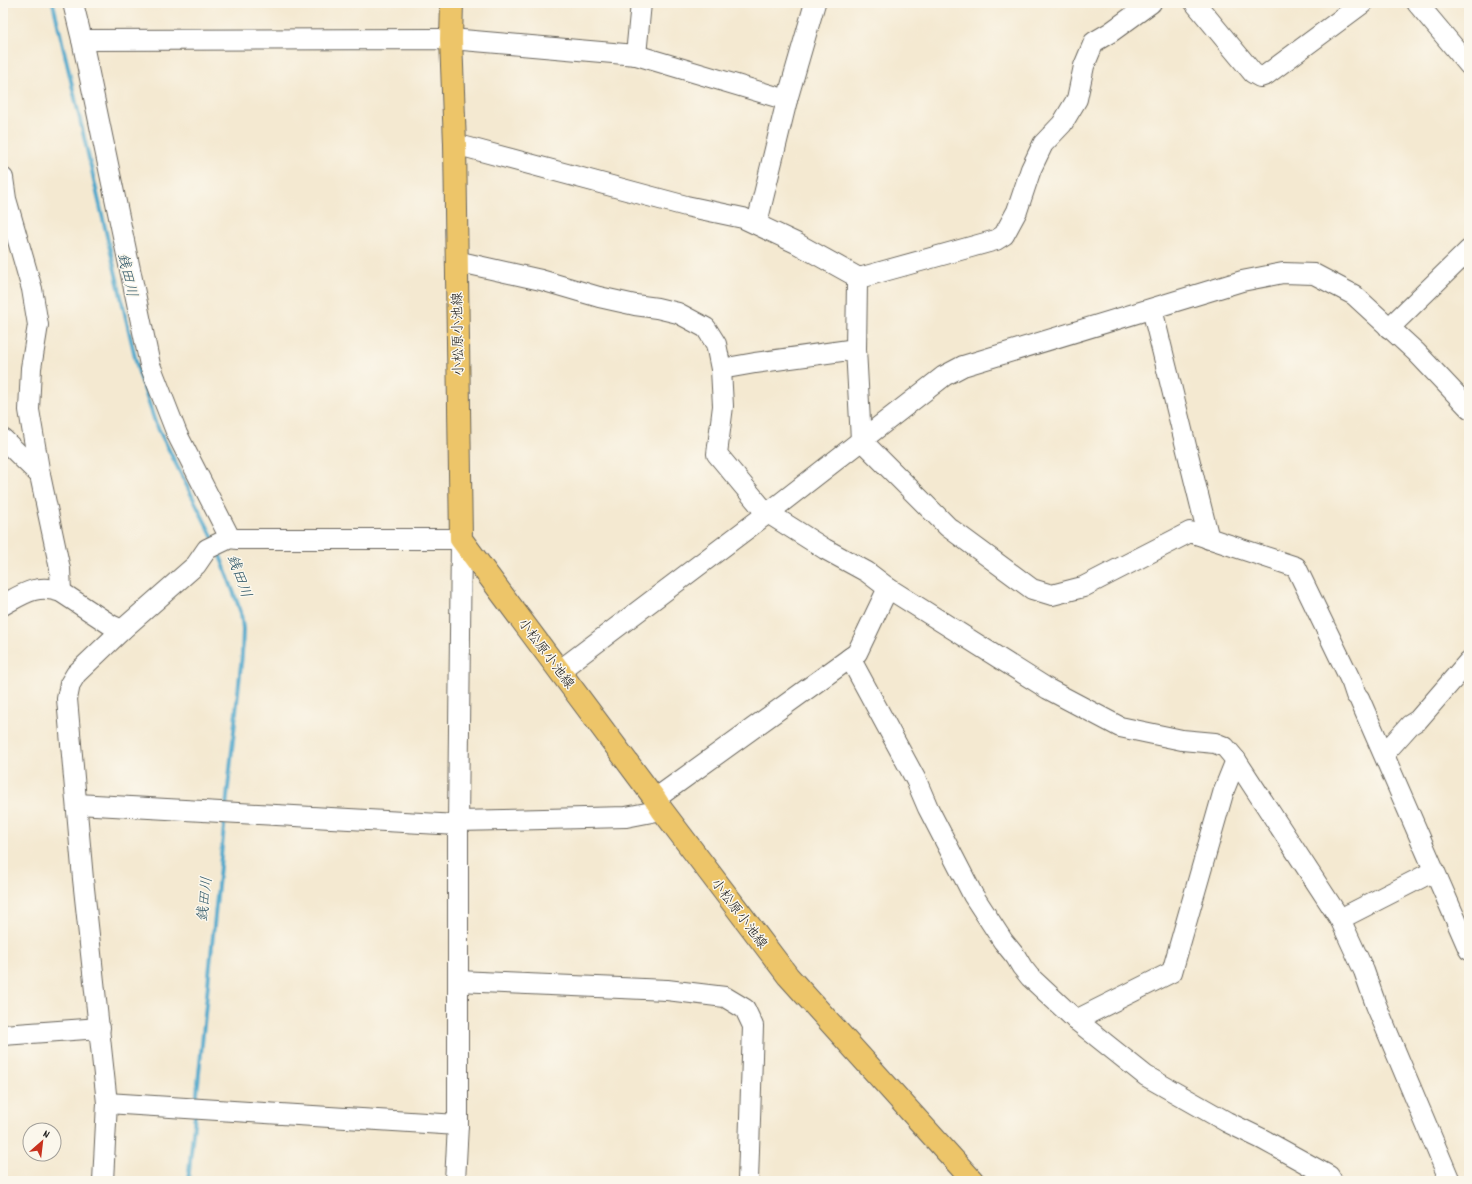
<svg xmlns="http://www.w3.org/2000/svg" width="1472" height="1184" font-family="Dekko,'Klee One',sans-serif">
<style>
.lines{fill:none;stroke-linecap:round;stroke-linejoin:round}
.stream{stroke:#4ca6ca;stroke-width:4}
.minor-casing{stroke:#68645b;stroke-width:22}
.major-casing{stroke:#68645b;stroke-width:24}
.minor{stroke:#fff;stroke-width:20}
.major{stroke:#edc569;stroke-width:22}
.labels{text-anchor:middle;stroke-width:3;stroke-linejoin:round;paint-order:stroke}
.street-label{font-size:14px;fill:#1c1c1c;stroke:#fbf7ec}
.water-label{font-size:15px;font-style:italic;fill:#325a6a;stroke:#fbf7ec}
</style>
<rect width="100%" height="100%" fill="#fbf7ec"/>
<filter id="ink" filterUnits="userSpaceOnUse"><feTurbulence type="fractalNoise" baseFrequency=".025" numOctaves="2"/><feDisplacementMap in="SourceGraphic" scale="8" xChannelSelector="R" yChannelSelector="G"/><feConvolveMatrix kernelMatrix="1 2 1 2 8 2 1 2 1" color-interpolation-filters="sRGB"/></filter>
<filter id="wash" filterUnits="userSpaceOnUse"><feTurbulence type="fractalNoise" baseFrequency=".012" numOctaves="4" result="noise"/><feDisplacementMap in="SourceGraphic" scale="16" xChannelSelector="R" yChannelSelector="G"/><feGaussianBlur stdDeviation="0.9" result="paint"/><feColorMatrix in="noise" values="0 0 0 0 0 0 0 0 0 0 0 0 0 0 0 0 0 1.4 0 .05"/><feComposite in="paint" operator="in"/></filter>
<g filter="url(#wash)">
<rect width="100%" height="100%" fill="#f4e9d1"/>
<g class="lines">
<!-- stream -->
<g class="stream">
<path d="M53,3L138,370L155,422L214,540"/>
<path d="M218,550L241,613L243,629L242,655L226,807"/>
<path d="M196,1103L225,817"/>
<path d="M188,1181L195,1114"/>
</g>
</g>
</g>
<g filter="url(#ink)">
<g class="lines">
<!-- minor casing -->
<g class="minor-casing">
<g id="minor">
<path d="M73,3L82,40"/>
<path d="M1195,3L1253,73L1260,77L1266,75L1363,3"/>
<path d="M1417,3L1469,65"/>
<path d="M636,55L641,3"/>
<path d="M455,144L686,206L743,218L796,243L859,278L996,240L1004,235L1017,211L1031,169L1043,144L1062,124L1077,99L1084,66L1094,42L1111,32L1151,3"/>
<path d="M3,178L6,199L32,289L38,325L31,368L29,410L40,475L60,569L61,592"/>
<path d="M757,223L787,100L815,3"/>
<path d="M456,261L541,280L599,297L635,305L657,308L678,313L706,328L716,344L721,369L723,406L717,454L762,508L768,513L825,549L867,572L888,588L1048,689L1120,727L1182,740L1215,743L1225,747L1236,760L1340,919L1364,971L1376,1005L1450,1181"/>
<path d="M859,278L857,282L856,349L861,440L948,527L1032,589L1052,595L1083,587L1190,532L1296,567L1352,683L1356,695L1359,698L1469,950"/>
<path d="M1152,309L1209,539"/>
<path d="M1389,328L1469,250"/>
<path d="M721,369L755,363L856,349"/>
<path d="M3,439L40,475"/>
<path d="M230,538L177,434L150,365L82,40L451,39L636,55L787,100"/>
<path d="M3,605C23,594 37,583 61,592L111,625L122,630"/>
<path d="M850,658L916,780L928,808L973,895L1003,941L1016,957L1022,967L1030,977L1076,1020L1146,1076L1227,1122L1262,1139L1329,1176L1332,1181"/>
<path d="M559,671L768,513L944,376L963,366L1242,281L1283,273L1314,274L1354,295L1416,352L1469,408"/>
<path d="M1384,754L1410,725L1418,720L1469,661"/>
<path d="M655,799L857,653L888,588"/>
<path d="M77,804L458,825"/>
<path d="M458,821L626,817L662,810"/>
<path d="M1340,919L1434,871"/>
<path d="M458,981L667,990L725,997L745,1009L753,1026L748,1181"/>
<path d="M1076,1020L1172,972L1224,790L1236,760"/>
<path d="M3,1035L100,1028"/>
<path d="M107,1103L458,1125"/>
<path d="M103,1181L107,1103L83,879L67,699L70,684L76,674L122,630L196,565L207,549L230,538L236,539H461L458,825V1125L455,1181"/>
</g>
</g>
<!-- major casing -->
<g class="major-casing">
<path id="major" d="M452,3L451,39L455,144L461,539L655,799L662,810L788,976L973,1181"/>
</g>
<!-- minor -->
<use href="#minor" class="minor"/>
<!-- major -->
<use href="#major" class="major"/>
</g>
</g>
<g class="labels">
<!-- street labels -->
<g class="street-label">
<text transform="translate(457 334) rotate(-91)" y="5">小松原小池線</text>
<text transform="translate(547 653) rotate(53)" y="5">小松原小池線</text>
<text transform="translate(740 913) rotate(53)" y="5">小松原小池線</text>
</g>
<!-- water labels -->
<g class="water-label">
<text transform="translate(128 275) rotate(77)" y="5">銭田川</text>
<text transform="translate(240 576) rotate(70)" y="5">銭田川</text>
<text transform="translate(204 899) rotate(-84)" y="5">銭田川</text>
</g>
</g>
<!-- margin -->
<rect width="1472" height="1184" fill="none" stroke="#fbf7ec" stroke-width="16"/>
<!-- north arrow -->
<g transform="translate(42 1142) rotate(28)"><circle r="19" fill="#fbf7ec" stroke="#a29f99"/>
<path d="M0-3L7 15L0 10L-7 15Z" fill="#c8321e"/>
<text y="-6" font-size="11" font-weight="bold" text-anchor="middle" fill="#1c1c1c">N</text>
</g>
</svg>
